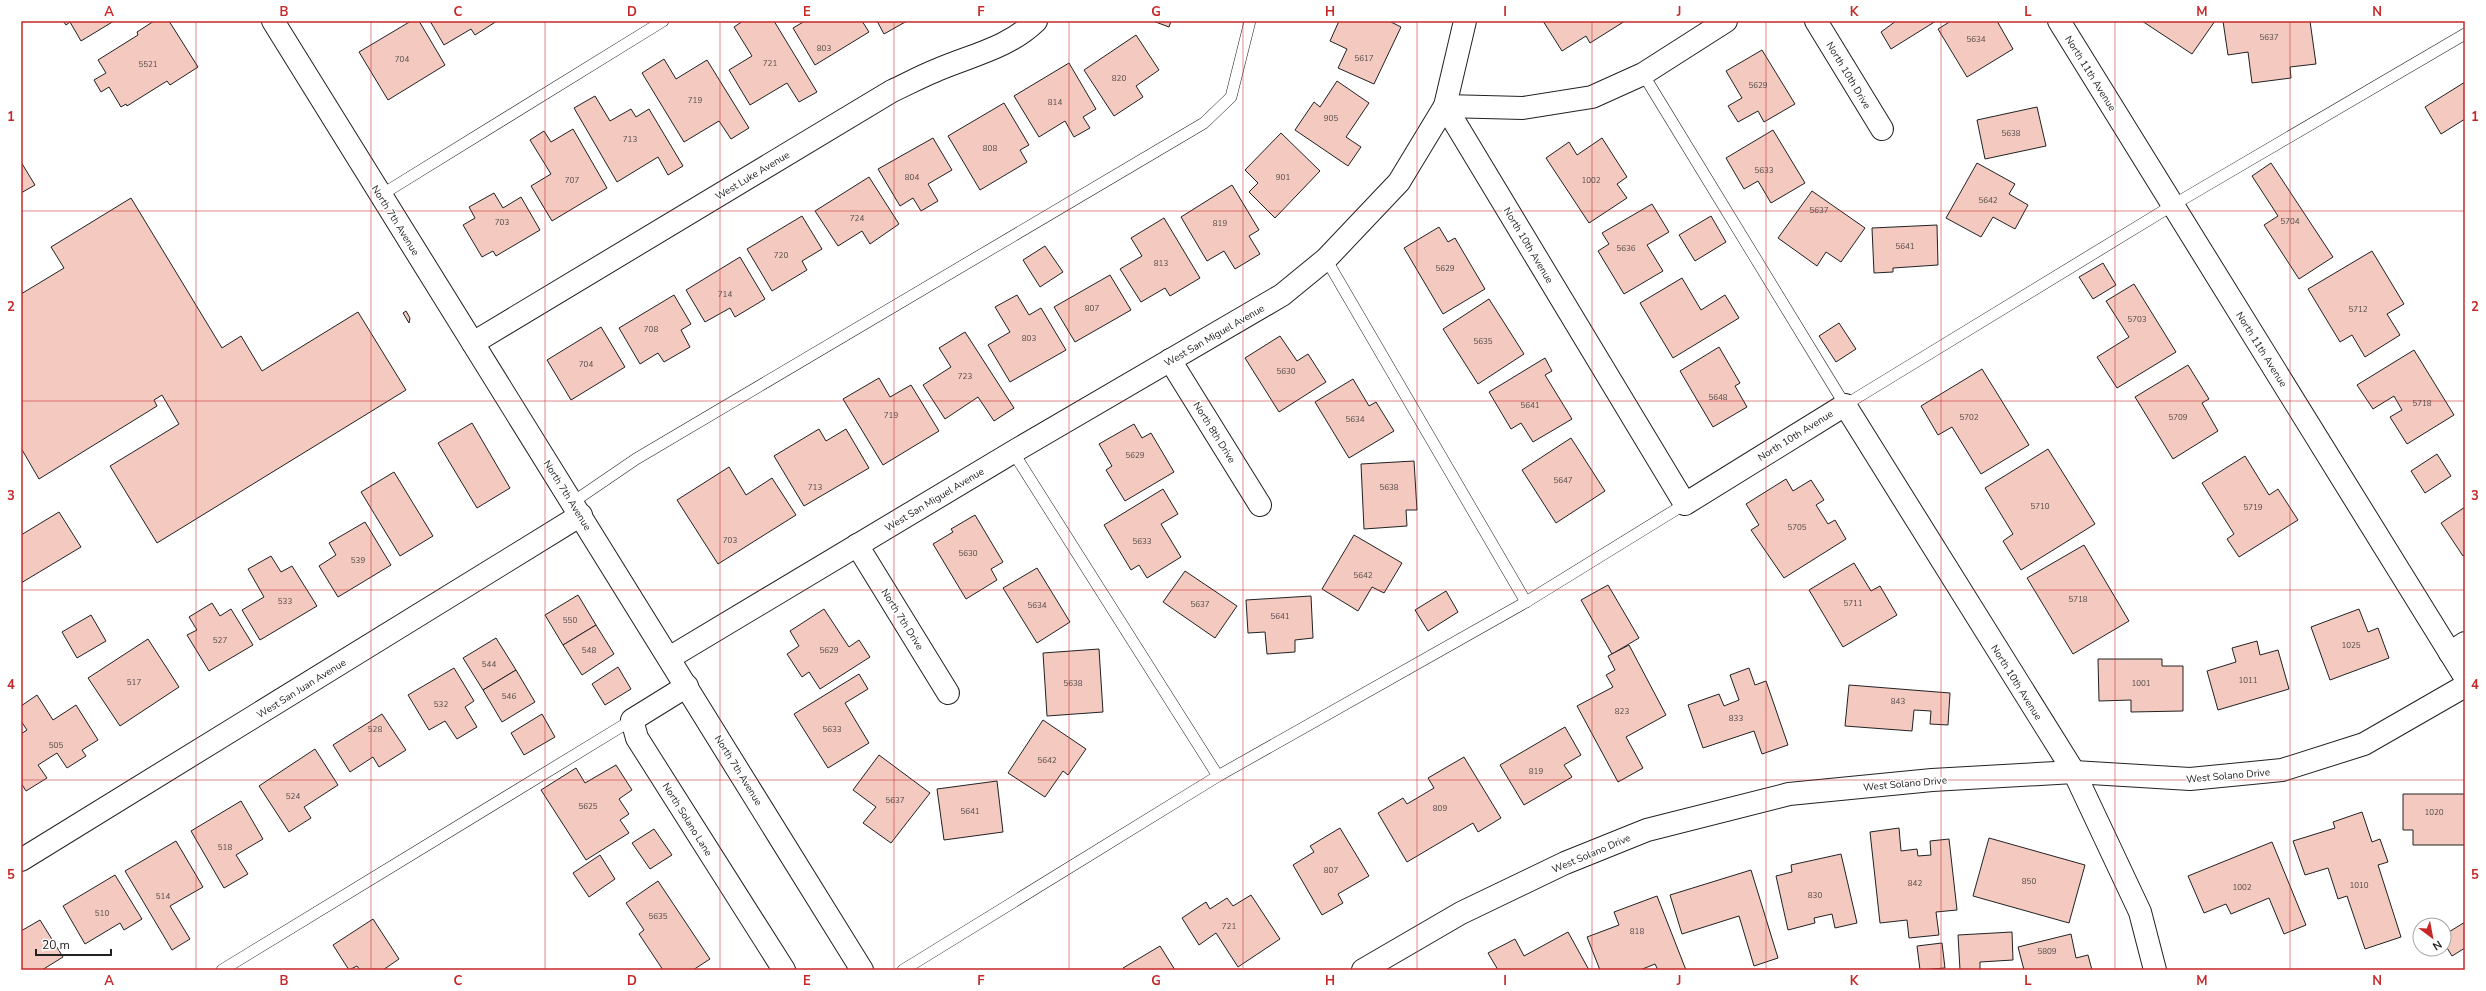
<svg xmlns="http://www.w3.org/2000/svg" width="2486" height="991" font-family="'Nunito Sans',sans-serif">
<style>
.building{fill:#f3c9c0;stroke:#222}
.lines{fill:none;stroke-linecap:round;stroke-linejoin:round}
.lane-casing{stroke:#222;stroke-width:12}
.street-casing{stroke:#222;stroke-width:24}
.secondary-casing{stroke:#222;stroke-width:24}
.lane{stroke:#fff;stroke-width:11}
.street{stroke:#fff;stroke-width:22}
.secondary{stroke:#fff;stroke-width:22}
.grid{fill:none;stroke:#c62828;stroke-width:1;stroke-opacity:0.55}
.labels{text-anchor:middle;stroke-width:3;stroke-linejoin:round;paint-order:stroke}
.number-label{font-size:8px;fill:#564c4a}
.street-label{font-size:10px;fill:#222;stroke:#fff}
.neatline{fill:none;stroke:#c62828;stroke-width:1.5}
.grid-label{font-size:13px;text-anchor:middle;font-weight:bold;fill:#c62828}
</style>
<rect width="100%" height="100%" fill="#fff"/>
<!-- building -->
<g class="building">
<path d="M63,21H114L81,41L70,22L66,25Z"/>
<path d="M154,21H169L198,67L170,85L167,81L127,106L126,104L121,107L109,87L101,92L94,80L106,73L98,60L138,35L137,32Z"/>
<path d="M411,21H419L445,65L388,100L359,52Z"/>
<path d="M430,21H497L475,35L471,29L444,45Z"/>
<path d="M743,21H774L817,92L799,102L787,83L750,105L729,70L752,56L734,27Z"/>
<path d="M805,21H862L869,32L815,65L793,28Z"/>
<path d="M877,21H907L884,34Z"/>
<path d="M1153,21H1171L1169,27Z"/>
<path d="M1339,21H1389L1401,27L1374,84L1338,68L1347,49L1330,41Z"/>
<path d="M1543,21H1625L1590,43L1586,36L1562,51Z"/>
<path d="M1896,21H1936L1891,49L1881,32Z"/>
<path d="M1951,21H1997L2013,49L1967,77L1938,29Z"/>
<path d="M2142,21H2215L2192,54Z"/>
<path d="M2223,21H2310L2316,64L2290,67L2291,78L2252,83L2248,52L2228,55Z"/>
<path d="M1136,35L1159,70L1136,86L1143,97L1114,116L1084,70Z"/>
<path d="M1762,50L1795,104L1764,122L1758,111L1738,122L1728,106L1742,98L1726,71Z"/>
<path d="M664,59L676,79L707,60L749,128L731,139L719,121L684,142L642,73Z"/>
<path d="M1069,63L1096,109L1083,117L1090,128L1074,137L1065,121L1039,137L1014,96Z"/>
<path d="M1337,81L1369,103L1346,137L1361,147L1348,166L1295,130L1314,102L1320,107Z"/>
<path d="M2465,82V119L2441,134L2425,107Z"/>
<path d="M595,96L610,121L631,109L636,117L649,109L683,166L668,175L658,157L617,182L574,108Z"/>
<path d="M1004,103L1029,145L1020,150L1027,162L980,190L948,136Z"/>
<path d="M2037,107L2046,146L1985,159L1977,120Z"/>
<path d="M573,129L607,188L552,221L531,186L551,174L530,140L544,131L551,142Z"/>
<path d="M1773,130L1805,183L1771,203L1758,181L1744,189L1726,158Z"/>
<path d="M1281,133L1320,171L1275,218L1249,192L1258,183L1245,170Z"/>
<path d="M933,138L952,170L928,184L938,201L921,211L913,198L900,206L878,169Z"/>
<path d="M1602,138L1627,177L1617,184L1627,198L1589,223L1546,158L1569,142L1577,155Z"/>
<path d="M21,162L35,185L21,193Z"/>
<path d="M1977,163L2015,184L2009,194L2028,205L2015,229L1993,217L1981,237L1946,218Z"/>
<path d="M2271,163L2333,257L2299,279L2264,225L2278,216L2252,176Z"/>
<path d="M869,177L899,224L870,244L862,231L838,246L815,211Z"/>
<path d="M1232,185L1259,230L1249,236L1260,254L1235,269L1224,251L1207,261L1181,217Z"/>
<path d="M1812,191L1865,228L1841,262L1826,252L1817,266L1778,238Z"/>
<path d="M494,193L503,208L521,197L540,230L496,256L493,251L482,257L463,225L475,218L469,207Z"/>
<path d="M131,198L222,348L241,336L262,371L358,312L406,390L157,543L110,466L179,424L162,395L154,400L157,406L39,479L21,448V294L64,268L51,247Z"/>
<path d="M1652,204L1669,232L1647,245L1663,271L1624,294L1598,251L1609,244L1602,233Z"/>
<path d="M802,216L822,249L802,261L807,270L772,291L747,249Z"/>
<path d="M1711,216L1726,242L1695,261L1679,235Z"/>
<path d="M1164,218L1200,278L1170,296L1165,288L1141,302L1120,269L1142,256L1131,238Z"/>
<path d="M1937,225L1938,265L1893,268V272L1874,273L1872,228Z"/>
<path d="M1439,227L1448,242L1455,238L1485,289L1443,314L1404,248Z"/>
<path d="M1045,246L1063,272L1040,287L1023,260Z"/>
<path d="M2372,251L2404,304L2387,314L2400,335L2365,357L2352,335L2340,342L2308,289Z"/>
<path d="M740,257L765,299L735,317L730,308L705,322L686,290Z"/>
<path d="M2103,263L2116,285L2093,299L2079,277Z"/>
<path d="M1110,275L1131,310L1075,342L1054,307Z"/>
<path d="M1682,278L1701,310L1725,295L1739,318L1673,358L1640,303Z"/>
<path d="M2134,284L2176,352L2117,388L2097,357L2129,337L2106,301Z"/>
<path d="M674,295L691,324L681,330L690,347L664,362L658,353L640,364L619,328Z"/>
<path d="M1017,295L1029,315L1041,308L1066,350L1010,382L988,345L1010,332L995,307Z"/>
<path d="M1489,299L1524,354L1478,384L1443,329Z"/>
<path d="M406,311L410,318L409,323L403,313Z"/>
<path d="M1839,323L1856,349L1836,362L1819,336Z"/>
<path d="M601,327L625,367L571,400L547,360Z"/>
<path d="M965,332L1014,408L994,421L978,397L945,419L923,385L951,367L939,348Z"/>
<path d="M1280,336L1297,361L1308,354L1326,382L1279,412L1245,358Z"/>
<path d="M1719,347L1740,383L1735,386L1747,407L1713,427L1680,371Z"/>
<path d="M2414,350L2454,415L2407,444L2390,417L2402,410L2394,396L2373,409L2357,385Z"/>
<path d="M1545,358L1552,371L1545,375L1572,419L1533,442L1521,423L1511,429L1489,392Z"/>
<path d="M2188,365L2209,399L2202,403L2218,431L2173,459L2135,397Z"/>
<path d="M1982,369L2029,445L1981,474L1952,427L1938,435L1921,406Z"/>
<path d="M879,378L890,397L911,385L939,431L883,465L843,399Z"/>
<path d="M1353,379L1369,406L1376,402L1394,431L1349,458L1315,402Z"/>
<path d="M472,423L510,488L477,508L438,443Z"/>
<path d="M1134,424L1142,438L1151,433L1174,472L1125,501L1106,470L1112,466L1099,444Z"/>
<path d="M819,429L826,441L846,429L869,468L804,506L774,456Z"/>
<path d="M1571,438L1605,491L1556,523L1522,470Z"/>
<path d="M2048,449L2095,524L2021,570L2003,541L2013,534L1985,488Z"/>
<path d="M2437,454L2451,476L2425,493L2411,471Z"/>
<path d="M2245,456L2269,495L2278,489L2298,520L2239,557L2227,539L2234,534L2202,483Z"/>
<path d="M1414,461L1417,510H1406L1407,526L1364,529L1361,464Z"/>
<path d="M729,467L746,495L772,478L796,515L718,564L677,500Z"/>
<path d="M394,472L433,536L400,556L361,492Z"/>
<path d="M1786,479L1793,491L1811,480L1824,500L1816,505L1828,524L1835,520L1846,539L1784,578L1751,530L1759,525L1746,504Z"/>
<path d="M1163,489L1178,514L1161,524L1181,557L1147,578L1139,565L1131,570L1104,525Z"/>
<path d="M2465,507V555L2463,556L2441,523Z"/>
<path d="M59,512L81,547L21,583V535Z"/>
<path d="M975,515L1003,562L991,569L997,580L966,599L933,544L953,532L951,529Z"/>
<path d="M365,522L391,565L338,597L319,566L336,555L329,543Z"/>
<path d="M1354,535L1402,563L1384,593L1372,587L1358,611L1322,589Z"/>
<path d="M2084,545L2129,621L2073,654L2027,578Z"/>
<path d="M271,556L281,572L292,566L317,606L260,640L242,610L264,597L248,569Z"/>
<path d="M1854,563L1871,591L1880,586L1897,615L1843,647L1809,590Z"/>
<path d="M1037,568L1070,622L1037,643L1003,588Z"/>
<path d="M1185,571L1237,606L1215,638L1163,602Z"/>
<path d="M1608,585L1639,638L1612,654L1581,600Z"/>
<path d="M1446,591L1458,612L1428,631L1415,610Z"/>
<path d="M578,595L596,625L563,645L545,615Z"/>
<path d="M1311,596L1313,638L1295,640V652L1267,654L1265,632L1248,633L1246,600Z"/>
<path d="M212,603L220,616L231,609L253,645L209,671L187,635L197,630L189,617Z"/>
<path d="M824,609L849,647L859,640L870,657L820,689L809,672L802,677L787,654L799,646L790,631Z"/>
<path d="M2359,609L2368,632L2378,628L2389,658L2330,680L2311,627Z"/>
<path d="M91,615L106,641L77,658L62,632Z"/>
<path d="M596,625L614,654L582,675L563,645Z"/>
<path d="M496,638L516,670L483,690L463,658Z"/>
<path d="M148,639L179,687L120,726L88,678Z"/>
<path d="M2257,641L2260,655L2278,650L2289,689L2218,710L2207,671L2236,662L2232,648Z"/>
<path d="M1629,645L1666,715L1626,737L1643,768L1618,782L1577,706L1613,687L1606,675L1615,670L1608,656Z"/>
<path d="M1099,649L1103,712L1047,716L1043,653Z"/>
<path d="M2098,659H2162V666H2183V711L2131,712V700L2099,701Z"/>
<path d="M618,667L631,689L605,705L592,684Z"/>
<path d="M454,668L474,701L465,707L477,727L457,739L445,721L429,730L408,695Z"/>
<path d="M1749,668L1755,685L1766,681L1788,745L1762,754L1754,731L1703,748L1688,705L1719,694L1724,706L1739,700L1730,675Z"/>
<path d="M516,670L535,702L502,722L483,690Z"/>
<path d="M859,674L868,689L845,703L869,743L828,768L794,714Z"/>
<path d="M1849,685L1950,693L1948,725L1930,724L1931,711L1914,710L1912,731L1845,726Z"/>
<path d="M37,695L53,720L76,705L98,740L82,750L86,756L67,768L57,753L38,765L47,778L26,791L21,783V734L27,730L21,721V706Z"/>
<path d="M382,714L406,750L379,767L373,757L350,772L333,745Z"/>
<path d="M542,714L555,737L524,755L511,733Z"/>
<path d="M1043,720L1086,749L1068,775L1063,771L1045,797L1008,773Z"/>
<path d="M1565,727L1581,755L1564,765L1572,777L1524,805L1500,765Z"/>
<path d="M315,749L338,785L304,807L311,818L289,832L259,786Z"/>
<path d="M879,755L930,793L891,843L863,823L876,807L853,790Z"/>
<path d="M1464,757L1501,818L1478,832L1473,823L1407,862L1378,813L1403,798L1407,804L1434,788L1428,778Z"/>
<path d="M616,765L632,790L619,799L629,814L620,820L629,833L586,860L541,790L576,768L585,783Z"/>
<path d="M997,781L1003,832L944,840L937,789Z"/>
<path d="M2403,794H2465V845H2413V830H2403Z"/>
<path d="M241,801L263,839L236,855L248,874L224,888L191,831Z"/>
<path d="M2362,812L2372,842L2380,839L2388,862L2378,865L2401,937L2365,949L2347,896L2338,899L2328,868L2305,875L2293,841L2335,828L2333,822Z"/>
<path d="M1340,828L1369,876L1338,894L1343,903L1322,915L1293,865L1314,852L1310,846Z"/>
<path d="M1899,828L1901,851L1917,849L1918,856L1931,855L1930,841L1949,839L1957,910L1936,912L1939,935L1909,938L1907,920L1880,923L1870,832Z"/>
<path d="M654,829L672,855L650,869L632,843Z"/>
<path d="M1989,838L2085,865L2069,923L1973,896Z"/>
<path d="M176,841L203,887L170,906L190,939L172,950L125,871Z"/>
<path d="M2272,842L2306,925L2284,934L2269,898L2231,914L2226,904L2204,913L2188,876Z"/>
<path d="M1841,854L1857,923L1835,928L1832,914L1814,918L1815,923L1788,930L1776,876L1792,872L1791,865Z"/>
<path d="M600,855L615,879L589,897L573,873Z"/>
<path d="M1751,870L1778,958L1754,966L1739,916L1682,934L1670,895Z"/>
<path d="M115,875L142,919L124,930L120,923L85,944L63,906Z"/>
<path d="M658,881L710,959L693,970H663L639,934L644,930L626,903Z"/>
<path d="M1251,895L1280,939L1238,967L1216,933L1199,945L1182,918L1206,902L1210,909L1227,898L1233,906Z"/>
<path d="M1657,896L1686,970H1658L1655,964L1640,970H1600L1587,937L1619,925L1614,912Z"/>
<path d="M373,919L399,959L383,970H360L357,966L349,970L333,945Z"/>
<path d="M40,920L63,957L42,970H21V931Z"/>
<path d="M2465,922V948L2452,956L2444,943V935Z"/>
<path d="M1568,932L1589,970H1498L1488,953L1515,939L1524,956Z"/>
<path d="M2012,932L2013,960L1980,962V970H1960L1958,935Z"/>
<path d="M2071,934L2076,958L2088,955L2092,970H2024L2018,947Z"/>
<path d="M1942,943L1945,968L1920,970L1917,946Z"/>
<path d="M1160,946L1175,970H1125L1123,968Z"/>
</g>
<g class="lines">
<!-- lane casing -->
<g class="lane-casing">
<g id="lane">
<path d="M1643,74L1845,405L2173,205L2465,34"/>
<path d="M381,195L663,21"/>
<path d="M1326,259L1526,602"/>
<path d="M1013,452L1218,776"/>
<path d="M573,502L636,459L1204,123L1231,97L1250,21"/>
<path d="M222,970L632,720"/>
<path d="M903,970L1218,776L1526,602L1685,504"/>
</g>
</g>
<!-- street casing -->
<g class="street-casing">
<g id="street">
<path d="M1465,21L1445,106L1685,504L1845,405L2074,772L2140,912L2155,970"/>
<path d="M1816,21L1882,129"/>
<path d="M473,343L892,91C907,84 922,76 937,70C972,55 1008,48 1036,21"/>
<path d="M1170,360L1260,505"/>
<path d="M857,545L948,693"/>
<path d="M2450,653L2465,643"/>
<path d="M669,658L1013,452L1282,295L1326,259L1399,182L1445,106L1523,108L1592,97L1643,74L1726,21"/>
<path d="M687,686L632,720L637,738L784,970"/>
<path d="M21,860L581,515"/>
<path d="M1363,970L1461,913L1565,863L1647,830L1789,794L1932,780L2074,772L2190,779L2282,770L2364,744L2465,686"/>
</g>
</g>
<!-- secondary casing -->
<g class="secondary-casing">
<g id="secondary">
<path d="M273,21L862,970"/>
<path d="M2059,21L2465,677"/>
</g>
</g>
<!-- lane -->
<use href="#lane" class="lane"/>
<!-- street -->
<use href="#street" class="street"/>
<!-- secondary -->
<use href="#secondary" class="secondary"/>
</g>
<!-- grid -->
<path class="grid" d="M196,21V970M371,21V970M545,21V970M720,21V970M894,21V970M1069,21V970M1243,21V970M1417,21V970M1592,21V970M1766,21V970M1941,21V970M2115,21V970M2290,21V970M21,211H2465M21,401H2465M21,590H2465M21,780H2465"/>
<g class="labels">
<!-- number labels -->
<g class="number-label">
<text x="2269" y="40">5637</text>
<text x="1976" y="42">5634</text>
<text x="824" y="51">803</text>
<text x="1364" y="61">5617</text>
<text x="402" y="62">704</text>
<text x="770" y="66">721</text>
<text x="148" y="67">5521</text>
<text x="1119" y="81">820</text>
<text x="1758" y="88">5629</text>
<text x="695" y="103">719</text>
<text x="1055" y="105">814</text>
<text x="1331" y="121">905</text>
<text x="2011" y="136">5638</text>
<text x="630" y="142">713</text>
<text x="990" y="151">808</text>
<text x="1764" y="173">5633</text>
<text x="912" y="180">804</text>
<text x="1283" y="180">901</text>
<text x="572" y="183">707</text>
<text x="1591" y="183">1002</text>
<text x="1988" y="203">5642</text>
<text x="1819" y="213">5637</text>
<text x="857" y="221">724</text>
<text x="2290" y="224">5704</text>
<text x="502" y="225">703</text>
<text x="1220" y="226">819</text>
<text x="1905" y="249">5641</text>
<text x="1626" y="251">5636</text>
<text x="781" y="258">720</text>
<text x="1161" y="266">813</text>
<text x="1445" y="271">5629</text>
<text x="725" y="297">714</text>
<text x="1092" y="311">807</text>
<text x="2358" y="312">5712</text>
<text x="2137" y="322">5703</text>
<text x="651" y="332">708</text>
<text x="1029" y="341">803</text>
<text x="1483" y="344">5635</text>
<text x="586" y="367">704</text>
<text x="1286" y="374">5630</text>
<text x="965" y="379">723</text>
<text x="1718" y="400">5648</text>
<text x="2422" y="406">5718</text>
<text x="1530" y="408">5641</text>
<text x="891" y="418">719</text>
<text x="1969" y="420">5702</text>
<text x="2178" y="420">5709</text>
<text x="1355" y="422">5634</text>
<text x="1135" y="458">5629</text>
<text x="1563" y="483">5647</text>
<text x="815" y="490">713</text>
<text x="1389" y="490">5638</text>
<text x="2040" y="509">5710</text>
<text x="2253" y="510">5719</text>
<text x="1797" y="530">5705</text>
<text x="730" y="543">703</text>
<text x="1142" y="544">5633</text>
<text x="968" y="556">5630</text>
<text x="358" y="563">539</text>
<text x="1363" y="578">5642</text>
<text x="2078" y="602">5718</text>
<text x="285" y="604">533</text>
<text x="1853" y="606">5711</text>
<text x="1200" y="607">5637</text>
<text x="1037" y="608">5634</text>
<text x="1280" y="619">5641</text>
<text x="570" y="623">550</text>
<text x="220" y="643">527</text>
<text x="2351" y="648">1025</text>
<text x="589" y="653">548</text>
<text x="829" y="653">5629</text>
<text x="489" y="667">544</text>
<text x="2248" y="683">1011</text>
<text x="134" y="685">517</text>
<text x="1073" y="686">5638</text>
<text x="2141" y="686">1001</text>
<text x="509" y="699">546</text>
<text x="1898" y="704">843</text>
<text x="441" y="707">532</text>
<text x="1622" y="714">823</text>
<text x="1736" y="721">833</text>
<text x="375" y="732">528</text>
<text x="832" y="732">5633</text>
<text x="56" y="748">505</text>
<text x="1047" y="763">5642</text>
<text x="1536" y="774">819</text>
<text x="293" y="799">524</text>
<text x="895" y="803">5637</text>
<text x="588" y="809">5625</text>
<text x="1440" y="811">809</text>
<text x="970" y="814">5641</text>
<text x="2434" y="815">1020</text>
<text x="225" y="850">518</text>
<text x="1331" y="873">807</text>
<text x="2029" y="884">850</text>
<text x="1915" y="886">842</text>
<text x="2359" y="888">1010</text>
<text x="2242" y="890">1002</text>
<text x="1815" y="898">830</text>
<text x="163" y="899">514</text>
<text x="102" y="916">510</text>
<text x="658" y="919">5635</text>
<text x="1229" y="929">721</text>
<text x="1637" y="934">818</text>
<text x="2047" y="954">5809</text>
</g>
<!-- street labels -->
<g class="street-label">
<text transform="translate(2091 73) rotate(58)" y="4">North 11th Avenue</text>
<text transform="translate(1849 75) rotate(59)" y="4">North 10th Drive</text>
<text transform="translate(752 175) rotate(-31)" y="4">West Luke Avenue</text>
<text transform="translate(396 220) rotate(58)" y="4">North 7th Avenue</text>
<text transform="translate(1529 245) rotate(59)" y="4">North 10th Avenue</text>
<text transform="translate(1214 335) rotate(-30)" y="4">West San Miguel Avenue</text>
<text transform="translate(2262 349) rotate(58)" y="4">North 11th Avenue</text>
<text transform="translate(1215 432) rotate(58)" y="4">North 8th Drive</text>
<text transform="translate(1795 435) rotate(-32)" y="4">North 10th Avenue</text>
<text transform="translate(568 495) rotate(58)" y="4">North 7th Avenue</text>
<text transform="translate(934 499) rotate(-31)" y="4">West San Miguel Avenue</text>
<text transform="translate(903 619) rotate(58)" y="4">North 7th Drive</text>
<text transform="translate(2017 682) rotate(58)" y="4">North 10th Avenue</text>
<text transform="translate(301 688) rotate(-32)" y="4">West San Juan Avenue</text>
<text transform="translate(739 770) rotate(58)" y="4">North 7th Avenue</text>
<text transform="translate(2228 775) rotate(-5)" y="4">West Solano Drive</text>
<text transform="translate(1905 783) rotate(-5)" y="4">West Solano Drive</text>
<text transform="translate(688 819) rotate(58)" y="4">North Solano Lane</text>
<text transform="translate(1591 853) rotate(-23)" y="4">West Solano Drive</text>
</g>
</g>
<!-- border -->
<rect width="2486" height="991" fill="none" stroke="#ffffff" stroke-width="44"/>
<!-- north arrow -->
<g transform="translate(2432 937) rotate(148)"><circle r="19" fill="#ffffff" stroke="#a7a7a7"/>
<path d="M0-3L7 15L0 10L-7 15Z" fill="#c62828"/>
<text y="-6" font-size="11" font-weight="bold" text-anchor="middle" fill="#222222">N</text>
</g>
<!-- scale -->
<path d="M36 949v6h75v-6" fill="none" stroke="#222222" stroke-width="2"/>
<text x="42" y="949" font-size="12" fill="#222222" stroke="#ffffff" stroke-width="3" paint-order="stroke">20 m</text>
<rect x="22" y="22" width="2442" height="947" class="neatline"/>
<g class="grid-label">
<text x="109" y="16">A</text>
<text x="284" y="16">B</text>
<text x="458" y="16">C</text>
<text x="632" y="16">D</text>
<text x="807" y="16">E</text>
<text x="981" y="16">F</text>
<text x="1156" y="16">G</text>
<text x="1330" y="16">H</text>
<text x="1505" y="16">I</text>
<text x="1679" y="16">J</text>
<text x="1854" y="16">K</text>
<text x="2028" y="16">L</text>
<text x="2202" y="16">M</text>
<text x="2377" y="16">N</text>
<text x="11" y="121">1</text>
<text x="2475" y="121">1</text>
<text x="11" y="311">2</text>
<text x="2475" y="311">2</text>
<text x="11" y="500">3</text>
<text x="2475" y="500">3</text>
<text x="11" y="689">4</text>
<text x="2475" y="689">4</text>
<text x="11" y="879">5</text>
<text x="2475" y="879">5</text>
<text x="109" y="985">A</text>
<text x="284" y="985">B</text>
<text x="458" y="985">C</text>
<text x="632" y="985">D</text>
<text x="807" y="985">E</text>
<text x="981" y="985">F</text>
<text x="1156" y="985">G</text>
<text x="1330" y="985">H</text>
<text x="1505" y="985">I</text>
<text x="1679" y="985">J</text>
<text x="1854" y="985">K</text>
<text x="2028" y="985">L</text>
<text x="2202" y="985">M</text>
<text x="2377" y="985">N</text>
</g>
</svg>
